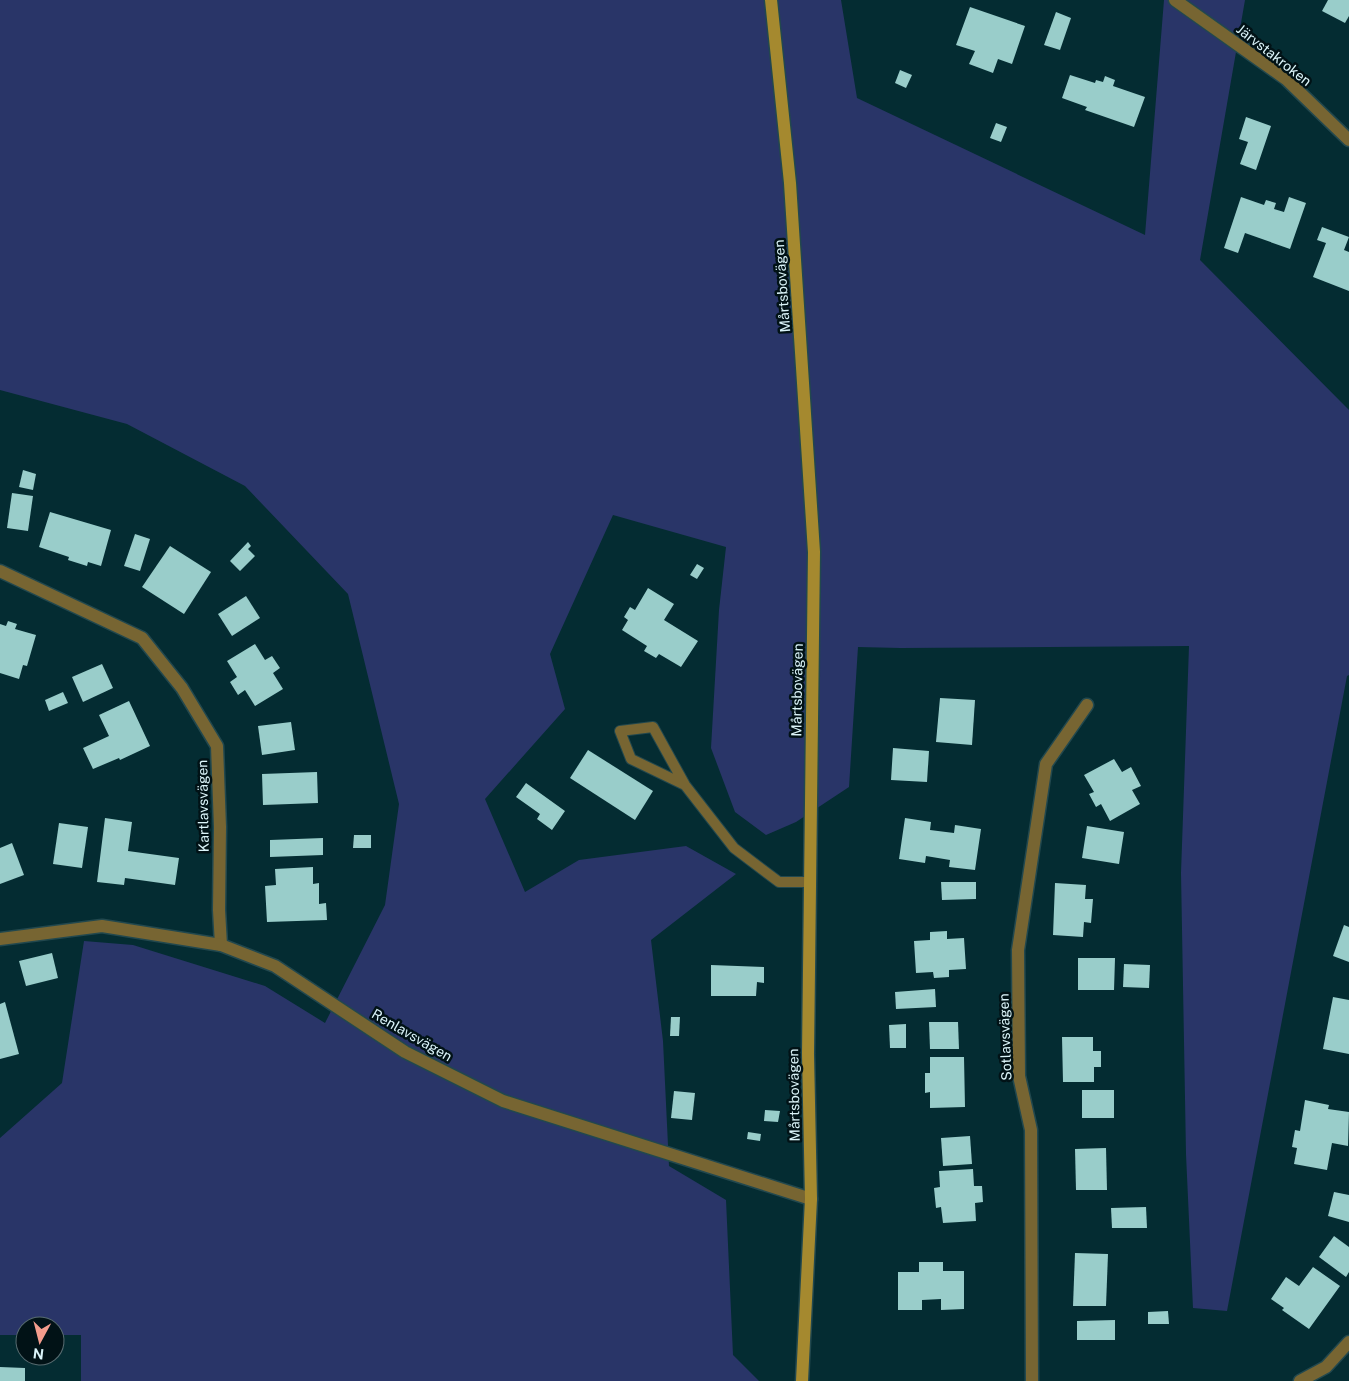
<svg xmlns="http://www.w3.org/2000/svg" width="1349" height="1381" font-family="'Public Sans',sans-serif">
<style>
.green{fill:#293568}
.building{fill:#99cdca}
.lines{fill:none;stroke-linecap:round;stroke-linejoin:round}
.lane-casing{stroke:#22484e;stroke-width:12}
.street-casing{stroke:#22484e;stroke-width:15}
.secondary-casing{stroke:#22484e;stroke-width:15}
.lane{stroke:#776532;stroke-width:10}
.street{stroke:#776532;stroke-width:12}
.secondary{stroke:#a5892f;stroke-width:12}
.labels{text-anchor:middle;stroke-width:5;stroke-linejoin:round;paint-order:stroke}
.street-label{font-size:14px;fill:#dbf4f9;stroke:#011216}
</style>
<rect width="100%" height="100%" fill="#042c32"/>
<!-- green -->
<path class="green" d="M0,0H841L857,98L1145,235L1164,0H1245L1200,260L1349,410V675L1347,676L1227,1311L1193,1308L1186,1154L1181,873L1189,646L901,648L858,647L849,787L796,822L766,835L735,812L711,748L719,610L726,547L613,515L550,654L565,709L485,799L525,892L579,860L686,846L736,874L651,940L663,1041L669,1166L726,1200L733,1355L759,1381H81V1335H55V1326H25V1335H0V1138L62,1083L84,941L133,945L265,986L325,1023L385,905L399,804L348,594L245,486L127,424L0,390Z"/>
<!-- building -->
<g class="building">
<path d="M1328,0H1349V16L1345,23L1322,11Z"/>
<path d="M970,7L1025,26L1012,64L998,59L993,73L969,64L975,51L956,45Z"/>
<path d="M1056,12L1071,18L1060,50L1044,45Z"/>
<path d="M900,70L912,75L906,88L895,83Z"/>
<path d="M1070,75L1095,83L1096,80L1103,82L1105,76L1115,80L1113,86L1145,97L1134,127L1085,110L1087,107L1062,98Z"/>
<path d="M1246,117L1271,126L1256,170L1240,164L1248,142L1239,139Z"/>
<path d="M996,123L1007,127L1001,142L990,138Z"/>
<path d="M1241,197L1264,205L1266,200L1276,203L1274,209L1284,212L1289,197L1306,203L1290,249L1245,233L1238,253L1224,248Z"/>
<path d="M1322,227L1349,237L1344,250L1349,252V291L1313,277L1326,243L1317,240Z"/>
<path d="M23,470L36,474L33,490L19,487Z"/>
<path d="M12,493L33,496L28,531L7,528Z"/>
<path d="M50,512L111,530L101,566L88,562L87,566L68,560L69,557L39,547Z"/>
<path d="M135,534L150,539L140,571L124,566Z"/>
<path d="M248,542L251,546L248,549L255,556L240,571L230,561Z"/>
<path d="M170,546L211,572L184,614L142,587Z"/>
<path d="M697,564L704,568L697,579L690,575Z"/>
<path d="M648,588L674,604L664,620L698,641L681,667L659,654L656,658L644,651L647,646L622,630L628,620L624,617L630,607L635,610Z"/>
<path d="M246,596L260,618L232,636L218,614Z"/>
<path d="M8,621L17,624L15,629L36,635L27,666L23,665L19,679L0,673V624L6,626Z"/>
<path d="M255,644L265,660L272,656L280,668L273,673L283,689L255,706L245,690L238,695L230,682L237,677L227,661Z"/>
<path d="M102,664L113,688L83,702L72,677Z"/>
<path d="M63,692L68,703L49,711L45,700Z"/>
<path d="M940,698L975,700L972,745L936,742Z"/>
<path d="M129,701L150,746L120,760L119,758L93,769L83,748L109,736L99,715Z"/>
<path d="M291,722L295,750L262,755L258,726Z"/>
<path d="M893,748L929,751L927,782L891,780Z"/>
<path d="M588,750L653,791L635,820L570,778Z"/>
<path d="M1114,759L1122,772L1131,767L1141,786L1132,790L1140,804L1110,821L1101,804L1096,807L1089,794L1094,792L1084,775Z"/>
<path d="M317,772L318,803L263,805L262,774Z"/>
<path d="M526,783L565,811L552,830L537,819L540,814L516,797Z"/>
<path d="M105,818L132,822L128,851L179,858L175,885L125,878L124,885L97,882Z"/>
<path d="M905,818L931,822L930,830L954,833L955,825L981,829L975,870L949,867L950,860L926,856L925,863L899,859Z"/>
<path d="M59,823L88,827L82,868L53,864Z"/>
<path d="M1087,826L1124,832L1119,864L1082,858Z"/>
<path d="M354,835H371V848H353Z"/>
<path d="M323,838V855L270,857V840Z"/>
<path d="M12,843L24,875L0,884V848Z"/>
<path d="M313,867V884L319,883V904L326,903L327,920L267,922L265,886L276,885L275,869Z"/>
<path d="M941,882H976V899L942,900Z"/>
<path d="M1055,883L1086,885L1085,899H1093L1091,923L1084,922L1083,937L1053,935Z"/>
<path d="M1344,925L1349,927V962L1333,956Z"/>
<path d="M947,931V939L964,938L966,969L949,970V977L934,978L933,972L916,973L914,941L930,940V932Z"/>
<path d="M52,953L58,978L26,986L19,961Z"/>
<path d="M1078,958H1115L1114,990H1078Z"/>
<path d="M1124,964L1150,965L1149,988L1123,987Z"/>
<path d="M711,965L764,967V983L757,982L756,996H711Z"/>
<path d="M935,989L936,1007L896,1009L895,992Z"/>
<path d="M1333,997L1349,1000V1054L1323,1049Z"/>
<path d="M5,1002L19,1054L0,1059V1004Z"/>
<path d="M671,1017H680L679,1036H670Z"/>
<path d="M929,1022H958L959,1049H930Z"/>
<path d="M906,1024V1048H890L889,1025Z"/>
<path d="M1062,1037H1093V1051H1101V1067H1094V1082H1063Z"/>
<path d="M930,1057H964L965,1107L930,1108V1092L925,1093V1073H930Z"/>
<rect x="1082" y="1090" width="32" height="28"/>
<path d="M674,1091L695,1093L692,1120L671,1118Z"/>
<path d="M1305,1100L1329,1105L1328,1109L1349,1112L1348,1146L1332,1143L1327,1170L1294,1164L1297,1148L1292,1147L1295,1130L1300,1131Z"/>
<path d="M765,1110L780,1111L778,1122L764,1121Z"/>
<path d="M748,1132L761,1134L760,1141L747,1139Z"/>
<path d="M970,1136L972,1164L943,1166L941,1138Z"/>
<path d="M1106,1148L1107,1190H1076L1075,1149Z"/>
<path d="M973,1169L974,1186H982L983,1202L975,1203L976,1221L943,1223L941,1207L936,1208L934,1188L940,1187L939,1171Z"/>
<path d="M1334,1192L1349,1195V1222L1328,1216Z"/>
<path d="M1146,1207L1147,1228H1112L1111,1208Z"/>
<path d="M1334,1236L1349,1247V1272L1346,1277L1319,1257Z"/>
<path d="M1075,1253L1108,1254L1106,1306H1073Z"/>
<path d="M919,1262H943V1271H964V1309L941,1310V1299L922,1300V1310H898V1272H919Z"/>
<path d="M1313,1267L1340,1286L1309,1329L1282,1310L1284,1308L1271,1299L1286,1277L1299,1286Z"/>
<path d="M1168,1311L1169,1324H1148V1312Z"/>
<path d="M1115,1320V1340H1077V1321Z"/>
<path d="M0,1367L25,1368V1381H0Z"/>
</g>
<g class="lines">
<!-- lane casing -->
<g class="lane-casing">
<path id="lane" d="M685,785L631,759L620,731L653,727L685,785L734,848L779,882H810"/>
</g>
<!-- street casing -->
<g class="street-casing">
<g id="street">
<path d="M1175,0L1286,79L1349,140"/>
<path d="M0,571L142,638L182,688L217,746L220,827L219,910L221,945"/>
<path d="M0,939L102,926L221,945L275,966L405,1052L503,1101L811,1199"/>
<path d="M1032,1381L1031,1130L1019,1076L1018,950L1046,764L1087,705"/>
<path d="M1300,1381L1326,1367L1349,1342"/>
</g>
</g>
<!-- secondary casing -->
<g class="secondary-casing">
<path id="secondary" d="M771,0L790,183L814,552L808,1054L811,1199L802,1381"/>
</g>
<!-- lane -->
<use href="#lane" class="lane"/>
<!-- street -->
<use href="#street" class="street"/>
<!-- secondary -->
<use href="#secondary" class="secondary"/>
</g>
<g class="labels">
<!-- street labels -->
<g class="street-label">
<text transform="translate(1274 55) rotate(38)" y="5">Järvstakroken</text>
<text transform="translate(782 286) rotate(-94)" y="5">Mårtsbovägen</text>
<text transform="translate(797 690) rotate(-89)" y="5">Mårtsbovägen</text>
<text transform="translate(203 806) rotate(-91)" y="5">Kartlavsvägen</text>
<text transform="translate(412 1035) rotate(30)" y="5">Renlavsvägen</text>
<text transform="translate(1005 1037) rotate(-92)" y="5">Sotlavsvägen</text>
<text transform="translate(794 1095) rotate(-91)" y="5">Mårtsbovägen</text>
</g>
</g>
<!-- north arrow -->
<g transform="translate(40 1341) rotate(187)"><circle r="24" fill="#011216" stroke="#586c71"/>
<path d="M0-4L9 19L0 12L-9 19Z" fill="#f49d8d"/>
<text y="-8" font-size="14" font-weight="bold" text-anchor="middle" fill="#dbf4f9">N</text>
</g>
</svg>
